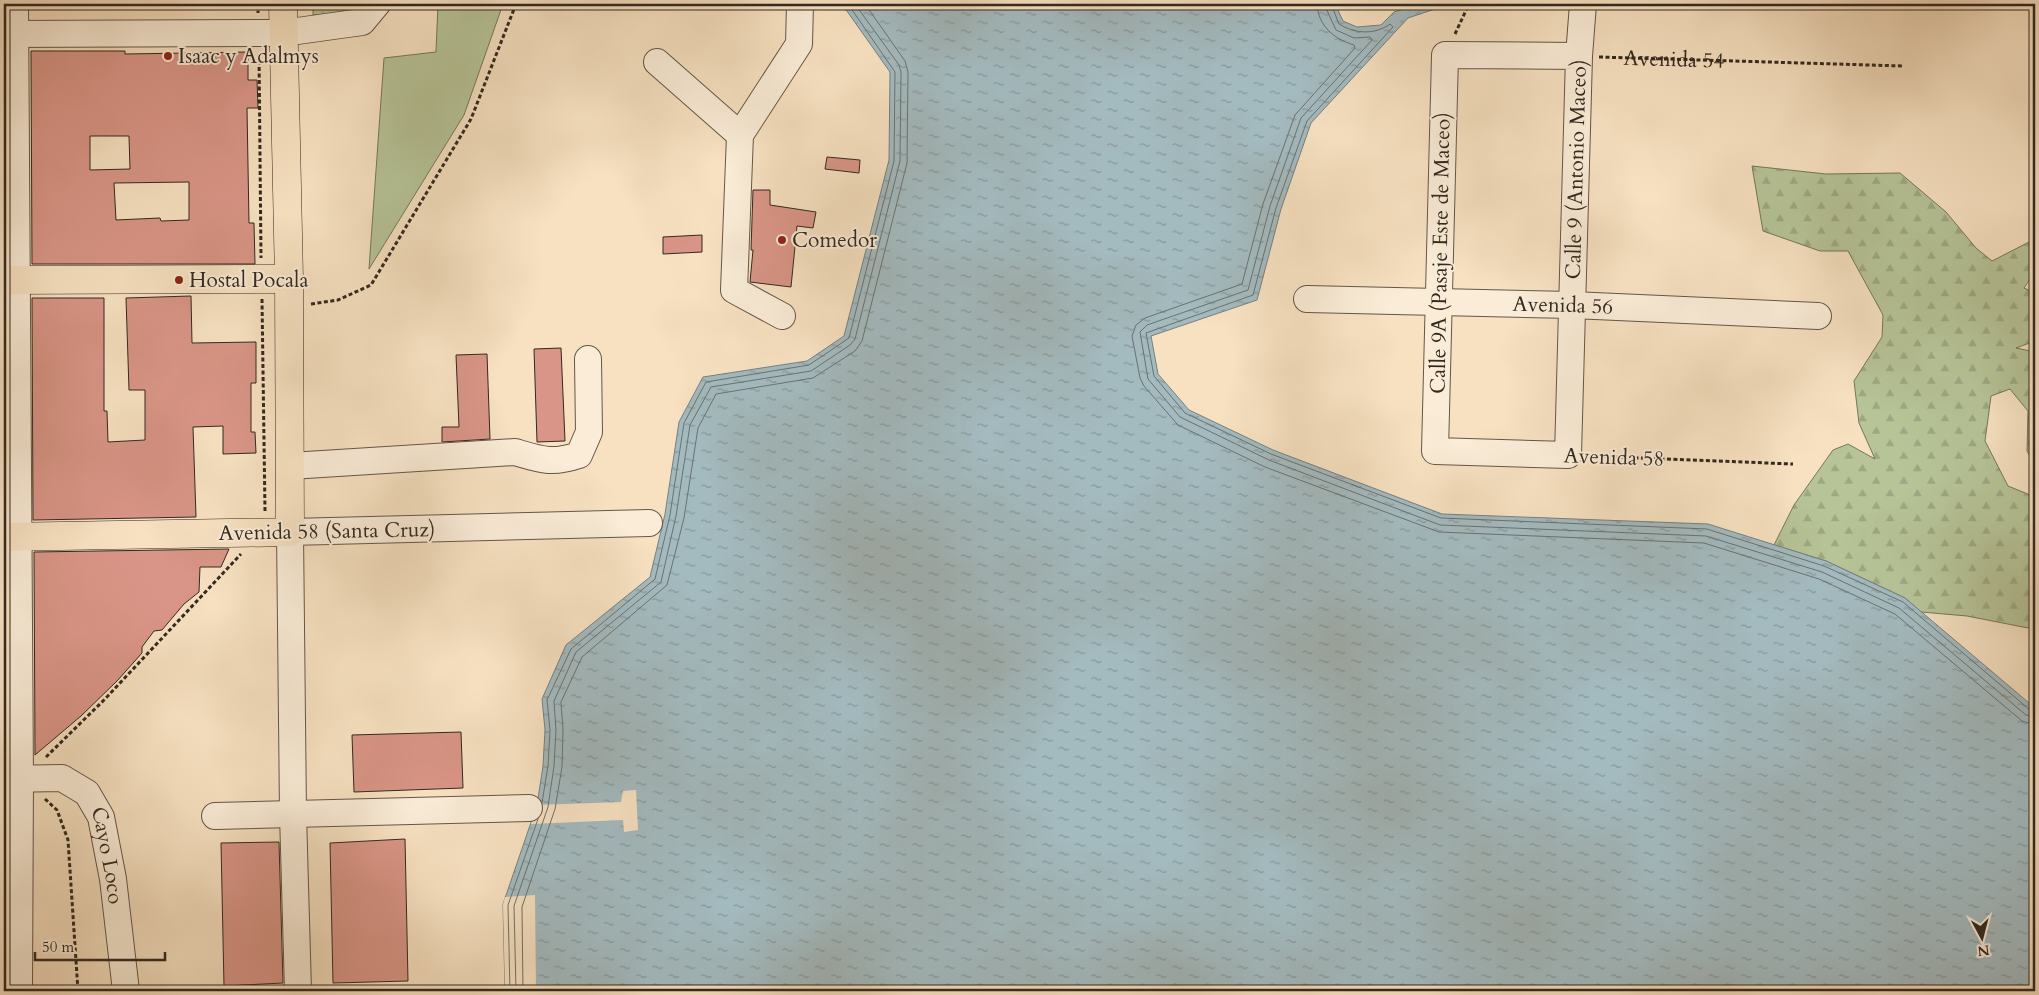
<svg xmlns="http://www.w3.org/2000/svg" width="2039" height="995" font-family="Cardo,serif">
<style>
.green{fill:#b6c498;stroke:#74765c}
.forest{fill:url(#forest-firs);stroke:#74765c}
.park{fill:url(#park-dots);stroke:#74765c}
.water{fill:url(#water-ripples);stroke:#76807f}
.pier{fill:#f7e1c1}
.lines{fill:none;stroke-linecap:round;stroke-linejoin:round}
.shore{stroke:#6a7270;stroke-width:1}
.building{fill:#d99587;stroke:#322920;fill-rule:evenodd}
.minor-casing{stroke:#635748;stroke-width:28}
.major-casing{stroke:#322920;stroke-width:29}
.path{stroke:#322920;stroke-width:3;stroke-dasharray:4 2.5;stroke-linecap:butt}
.minor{stroke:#faecd7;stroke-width:26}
.major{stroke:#f7e1c1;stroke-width:28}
.poi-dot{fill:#8f2418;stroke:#faecd7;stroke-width:2}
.labels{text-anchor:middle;stroke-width:4;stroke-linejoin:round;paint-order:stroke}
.poi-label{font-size:21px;fill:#322920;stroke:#faecd7;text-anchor:start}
.street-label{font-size:21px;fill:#322920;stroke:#faecd7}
</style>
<defs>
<pattern id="forest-firs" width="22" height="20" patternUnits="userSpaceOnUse" patternTransform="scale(1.25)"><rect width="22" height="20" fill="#b6c498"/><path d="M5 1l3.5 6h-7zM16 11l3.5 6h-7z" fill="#9da883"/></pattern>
<pattern id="park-dots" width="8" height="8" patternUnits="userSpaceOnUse" patternTransform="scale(1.25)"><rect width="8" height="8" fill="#b6c498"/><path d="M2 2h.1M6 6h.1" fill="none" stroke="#9da883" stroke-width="1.8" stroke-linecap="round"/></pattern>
<pattern id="water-ripples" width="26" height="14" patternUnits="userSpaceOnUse" patternTransform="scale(1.25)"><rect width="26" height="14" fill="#a3babf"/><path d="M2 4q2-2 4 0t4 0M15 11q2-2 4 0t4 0" fill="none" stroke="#85979b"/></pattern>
</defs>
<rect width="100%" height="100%" fill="#f7e1c1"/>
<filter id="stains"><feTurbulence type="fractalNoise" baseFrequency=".004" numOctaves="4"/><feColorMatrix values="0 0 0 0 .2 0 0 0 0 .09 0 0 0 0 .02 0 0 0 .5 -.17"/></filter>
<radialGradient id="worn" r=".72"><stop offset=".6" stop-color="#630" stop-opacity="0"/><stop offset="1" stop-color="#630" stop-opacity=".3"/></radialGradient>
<!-- green -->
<path class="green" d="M438,4H503L464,115L369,269L384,58L436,52Z"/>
<!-- forest -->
<path class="forest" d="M1752,166L1826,174L1900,173L1946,212L1976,248L1992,261L2035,239V272L2024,288L2035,293V341L2016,348L2035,352V465L2027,451L2028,411L2010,389L1991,396L1985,441L2008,486L2035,497V623L2028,628L1967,616L1921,612L1905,598L1826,561L1774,545L1794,505L1833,450L1848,444L1875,459L1859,423L1854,381L1882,337L1883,315L1848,251H1820L1763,231Z"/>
<!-- park -->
<path class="park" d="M313,4H344V14L313,15Z"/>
<!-- water -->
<path class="water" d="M842,4H1335L1343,21L1357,27L1381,25L1394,12L1420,4H1450L1408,18L1311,123L1281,209L1257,300L1151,336L1158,374L1189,410L1273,450L1442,514L1708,524L1826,561L1905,598L2035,708V991H505L503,904L537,805L543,766L545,730L542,699L566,645L650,577L665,514L679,422L703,377L807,361L844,336L889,160L890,72Z"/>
<!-- pier -->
<g class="pier">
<path d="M636,790L638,830L624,832L623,820L531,824L537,805L621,802L623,791Z"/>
<path d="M535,895L536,991H505L503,904L505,897Z"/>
</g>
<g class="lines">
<!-- shore -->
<g class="shore">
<path d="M1317,4C1318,26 1334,39 1354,45L1355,48L1295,115L1263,204L1242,284L1145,318L1136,325L1132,336L1140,378L1144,386L1178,425L1265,467L1439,532L1704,543L1819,579L1895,614L2022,721L2035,725"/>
<path d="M1324,4L1336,30L1354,38L1370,37L1372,40L1301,118L1270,206L1248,290L1147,325L1140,332L1148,379L1180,417L1269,460L1440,525L1706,536L1822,572L1899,608L2026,715L2035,717"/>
<path d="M1331,4L1339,24C1355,34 1375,35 1390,24L1393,27L1307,121L1276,208L1253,295L1146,333L1154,376L1185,413L1271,454L1441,518L1707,529L1824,566L1903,602L2030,710L2035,711"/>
<path d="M542,803L548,766L550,730L547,700L571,649L655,579L670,515L684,423L706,382L809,365L849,338L894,161L895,72L848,4"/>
<path d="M510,991L508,905L538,819"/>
<path d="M516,991L514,906L548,807L554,766L556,730L554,701L576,652L661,582L676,516L690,425L711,387L811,371L850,345L855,339L900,161L901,72L899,65L855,4"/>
<path d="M523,991L522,907L555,809L562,767L563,730L561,702L582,657L667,585L684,518L698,428L716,394L813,378L855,351L862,341L907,163L908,72L905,61L865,4"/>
</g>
</g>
<!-- building -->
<g class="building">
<path d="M31,51H125V54L248,52V80H257L258,108H247L249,223H254L255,264H32ZM90,136H129L130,169L90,170ZM189,182V220L161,221L160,218L116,220L114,183Z"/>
<path d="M827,157L860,160L859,173L825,169Z"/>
<path d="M753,190H770V205L816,212L813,228L797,226L791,287L750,282L753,250H751Z"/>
<path d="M702,235V252L663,254V237Z"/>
<path d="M191,296L192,343L256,342V383H251V432H255L256,453L223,454V426L193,427L196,517L33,520L32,298H104V411H107L108,442L145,440V390H129L126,298Z"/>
<path d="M561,348L565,441L537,442L534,349Z"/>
<path d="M487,354L490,439L442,442V427H459L456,355Z"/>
<path d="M229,549L221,567H200L199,592L184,604L162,630L154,631L142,647V653L117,681L81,716L35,755L34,552Z"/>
<path d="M461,732L463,788L354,792L352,735Z"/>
<path d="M405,839L408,981L333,983L330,843Z"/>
<path d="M279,842L283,983L224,986L221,843Z"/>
</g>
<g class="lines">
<!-- minor casing -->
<g class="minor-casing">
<g id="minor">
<path d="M15,4L20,779L19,991"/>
<path d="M4,34L283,33L362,22L377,4"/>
<path id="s2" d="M1579,56L1445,55L1435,451L1568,455L1579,56L1583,4"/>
<path d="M657,62L740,135"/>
<path id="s3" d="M1307,299L1572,305L1818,316"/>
<path d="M782,316L734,290L740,135L799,44L800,4"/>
<path d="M290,466L515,452C542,460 552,464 579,455L589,432L588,359"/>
<path id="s4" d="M4,779L62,778L87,793L101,817L113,879L126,991"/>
<path d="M215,816L529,808"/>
<path d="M298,991L293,814L290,532L649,523"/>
</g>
</g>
<!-- major casing -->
<g class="major-casing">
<g id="major">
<path d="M4,280L289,279"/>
<path d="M4,537L290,532L289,279L283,4"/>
</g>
</g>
<!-- path -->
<g class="path">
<path d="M258,4V13"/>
<path d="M1455,34L1469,4"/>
<path d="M259,54L261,258"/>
<path id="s1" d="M1599,57L1903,66"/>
<path d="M262,299L265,511"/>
<path d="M311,304L338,300L371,285L471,119L516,4"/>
<path d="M1589,456L1793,464"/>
<path d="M46,757L105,699L241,554"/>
<path d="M45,799L57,810L68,840L78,991"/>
</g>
<!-- minor -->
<use href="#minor" class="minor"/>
<!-- major -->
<use href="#major" class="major"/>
</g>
<!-- markers -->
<g class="poi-dot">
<circle cx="168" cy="56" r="5"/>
<circle cx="782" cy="240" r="5"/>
<circle cx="179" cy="280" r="5"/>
</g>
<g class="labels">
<!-- poi labels -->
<g class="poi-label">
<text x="178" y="63">Isaac y Adalmys</text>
<text x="792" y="247">Comedor</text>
<text x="189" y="287">Hostal Pocala</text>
</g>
<!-- street labels -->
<g class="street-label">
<text dy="7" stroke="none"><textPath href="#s1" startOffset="75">Avenida 54</textPath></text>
<text dy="7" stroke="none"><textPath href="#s2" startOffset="949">Calle 9 (Antonio Maceo)</textPath></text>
<text transform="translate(1440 253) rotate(-89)" y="7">Calle 9A (Pasaje Este de Maceo)</text>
<text dy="7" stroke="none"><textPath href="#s3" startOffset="256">Avenida 56</textPath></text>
<text transform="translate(1614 457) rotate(2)" y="7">Avenida 58</text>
<text transform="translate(327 531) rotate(-1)" y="7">Avenida 58 (Santa Cruz)</text>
<text dy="7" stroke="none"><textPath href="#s4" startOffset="154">Cayo Loco</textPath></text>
</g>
</g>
<!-- margin -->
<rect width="2039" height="995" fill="none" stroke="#f7e1c1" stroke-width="20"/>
<rect x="5" y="5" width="2029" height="985" fill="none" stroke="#322920" stroke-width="2.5"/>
<rect x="10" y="10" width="2019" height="975" fill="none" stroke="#322920"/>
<!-- north arrow -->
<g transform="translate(1982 938) rotate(173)" stroke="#faecd7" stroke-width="4" paint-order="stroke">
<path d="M0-4L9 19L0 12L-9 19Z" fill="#322920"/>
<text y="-8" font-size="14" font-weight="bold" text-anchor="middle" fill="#322920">N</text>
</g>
<!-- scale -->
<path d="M35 952v8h130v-8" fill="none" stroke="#322920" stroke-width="2.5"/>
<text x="42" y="952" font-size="15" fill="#322920" stroke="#faecd7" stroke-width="4" paint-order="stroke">50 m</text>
<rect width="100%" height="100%" filter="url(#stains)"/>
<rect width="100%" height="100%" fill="url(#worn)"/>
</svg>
